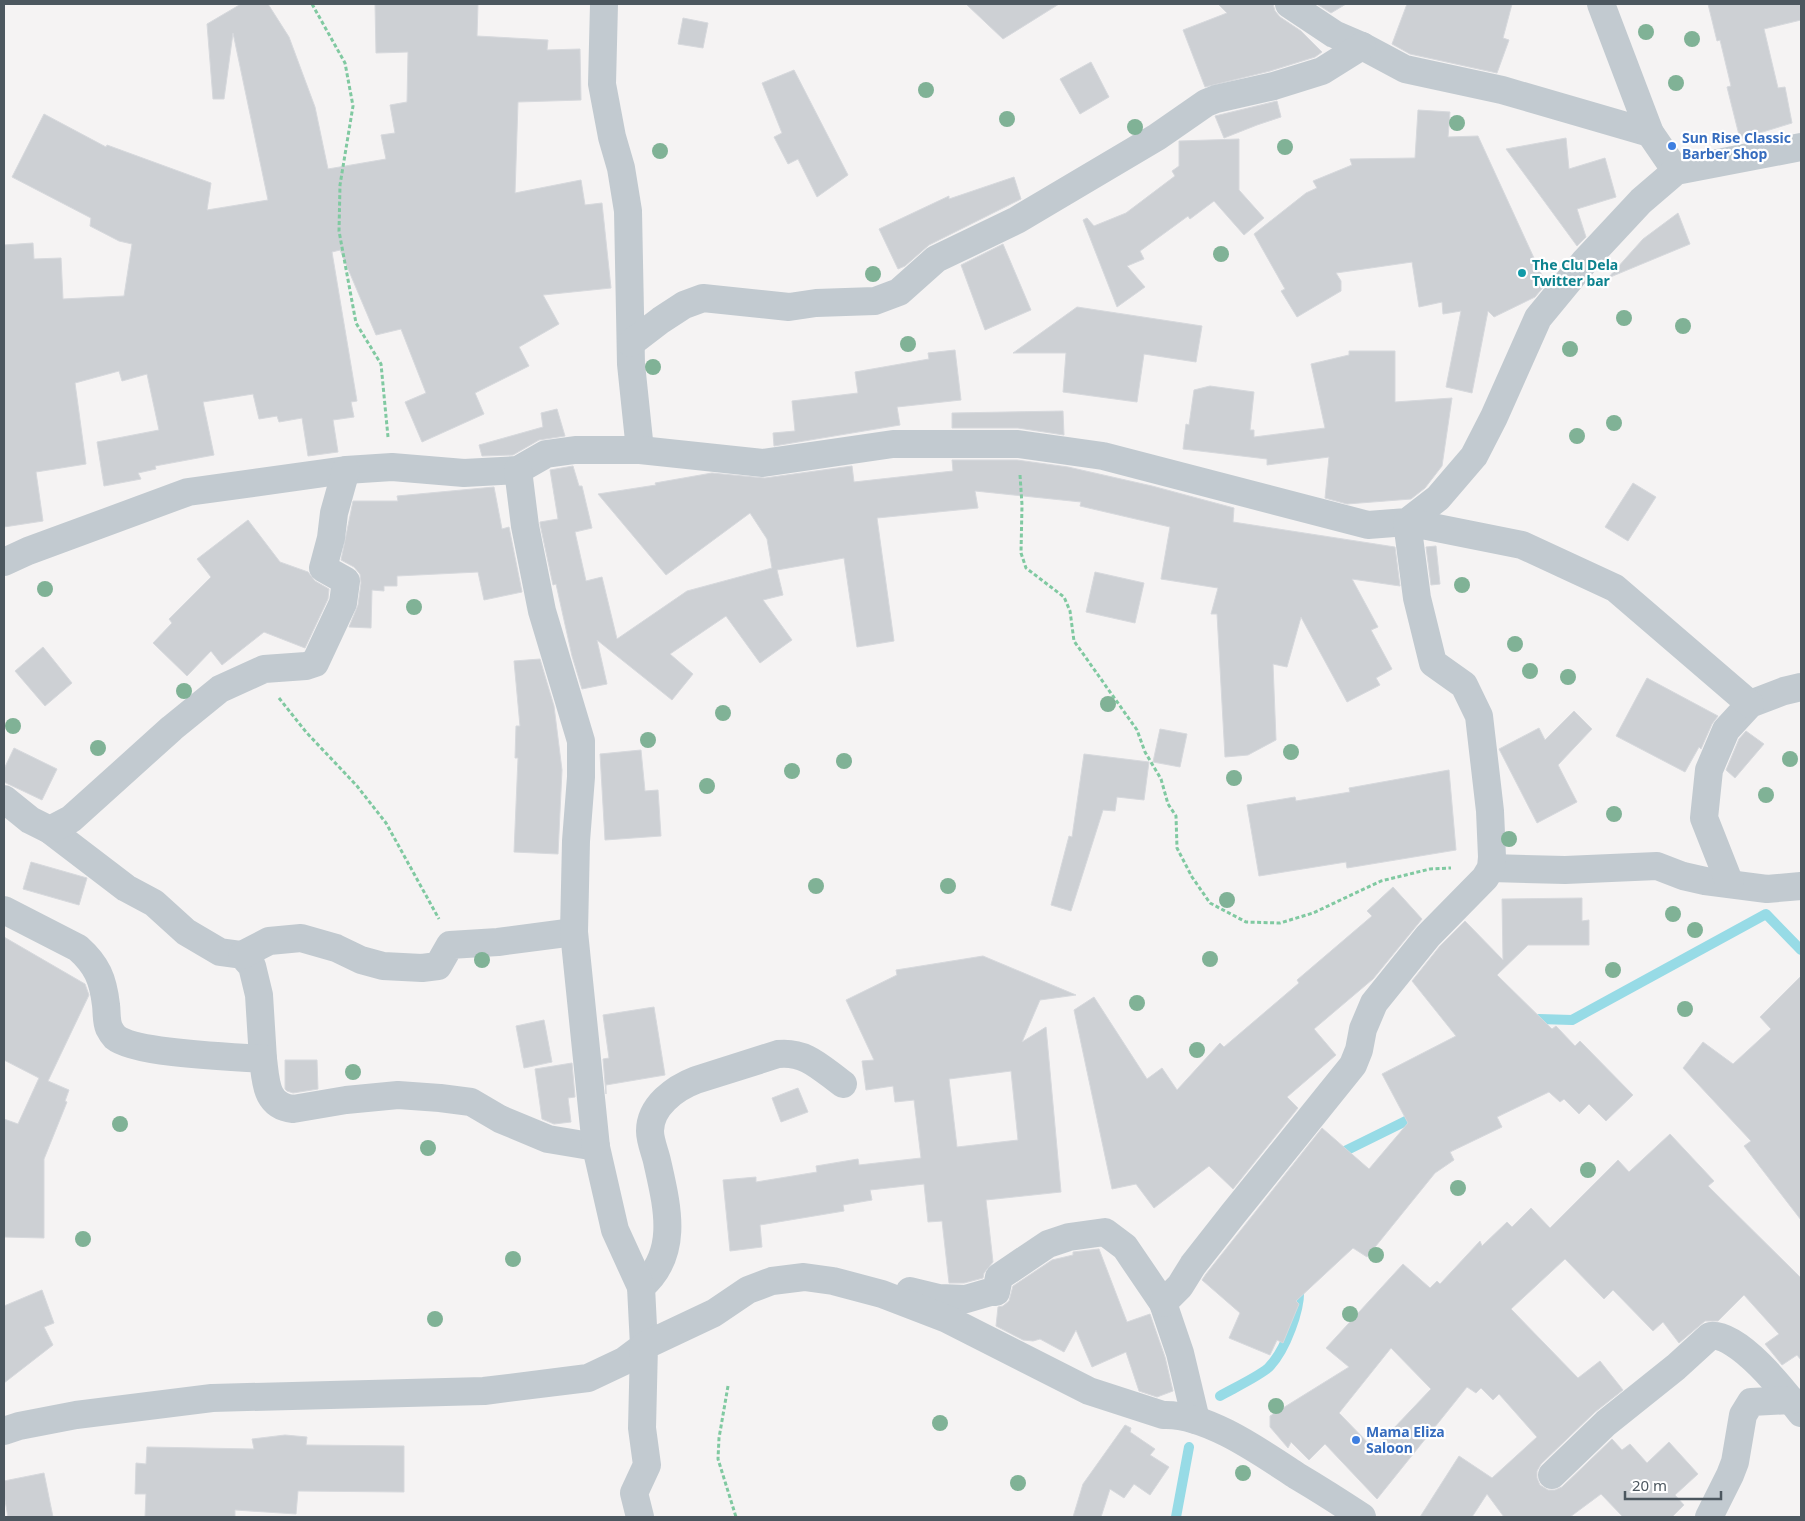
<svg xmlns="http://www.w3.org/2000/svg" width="1805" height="1521" font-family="'Noto Sans',sans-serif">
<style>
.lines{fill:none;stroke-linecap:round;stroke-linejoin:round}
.stream{stroke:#97dbe6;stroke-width:10}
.building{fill:#cdd0d4;stroke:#d7d9dd;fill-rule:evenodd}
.path{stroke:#80c9a1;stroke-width:3;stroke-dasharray:4 2.5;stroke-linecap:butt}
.minor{stroke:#c2cad0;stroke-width:28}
.tree{fill:#80b296}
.shop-dot{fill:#3f7fe0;stroke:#fff;stroke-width:2}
.culture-dot{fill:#0f9aa8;stroke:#fff;stroke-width:2}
.labels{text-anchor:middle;stroke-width:4.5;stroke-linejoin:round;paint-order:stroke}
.shop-label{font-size:14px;font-weight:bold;fill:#366cbe;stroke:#fff;text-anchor:start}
.culture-label{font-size:14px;font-weight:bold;fill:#0d838f;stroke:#fff;text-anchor:start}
</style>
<rect width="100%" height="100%" fill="#f5f3f3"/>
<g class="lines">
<!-- stream -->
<g class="stream">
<path d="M1531,1027L1539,1019L1572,1020L1766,914L1801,950"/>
<path d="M1347,1160L1343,1152L1418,1115"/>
<path d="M1220,1396C1230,1390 1264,1374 1270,1366C1285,1350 1301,1309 1299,1287"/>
<path d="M1176,1517L1189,1447"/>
</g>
</g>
<!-- building -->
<g class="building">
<path d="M241,4H268L289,37L315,107L328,169L386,159L381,135L395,133L390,105L407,102L408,52L376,53L375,4H478L477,36L548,40L547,50L580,49L581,100L518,102L515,193L581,180L585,205L602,203L611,288L543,295L559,324L519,347L529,366L475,393L484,414L422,442L405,402L426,393L401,329L376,335L340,250L332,252L357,401L351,402L354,417L333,420L338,452L308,456L302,418L279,422L277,416L259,419L253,394L203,402L214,455L155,466L156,469L138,473L141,479L104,486L97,442L159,430L147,374L122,381L119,371L75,383L86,464L36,472L43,521L4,527V245L33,243L34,259L61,258L63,299L124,296L132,244L119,241L90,226L91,218L12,177L44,114L106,147L107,145L211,183L207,210L268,200L233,33L224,99H213L207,24Z"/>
<path d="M966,4H1059L1003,39Z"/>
<path d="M1218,4H1273L1275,11L1280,17L1301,31L1322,52L1315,57L1270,71L1205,87L1183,30L1227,13Z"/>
<path d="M1317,4H1346L1331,13Z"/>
<path d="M1407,4H1512L1503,38L1509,40L1497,73L1410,54L1392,44Z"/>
<path d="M1708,4H1801V20L1764,29L1778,88L1785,87L1792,123L1740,139L1727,87L1731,86L1720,40L1717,41Z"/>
<path d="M683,18L708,23L703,48L678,44Z"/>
<path d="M1091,62L1109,97L1080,114L1060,79Z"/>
<path d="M794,70L848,175L817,197L798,159L788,164L774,137L782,133L762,83Z"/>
<path d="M1277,101L1281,117L1257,125L1224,138L1215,116Z"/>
<path d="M1418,110L1450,112L1448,137L1478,136L1545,282V285L1535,297L1494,317L1488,311L1472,393L1446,387L1461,311L1443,314L1442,302L1419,307L1412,262L1336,273L1341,281V291L1297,317L1281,291L1285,289L1254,234L1306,193L1317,188L1313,181L1352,165L1350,159L1415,158Z"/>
<path d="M1566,138L1569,169L1605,158L1616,197L1577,209L1586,237L1577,246L1506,149Z"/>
<path d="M1239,139V190L1264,218L1244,235L1214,201L1190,219L1188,216L1140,251L1144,259L1127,266L1145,287L1117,307L1083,220L1087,218L1094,226L1126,213L1175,176L1172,171L1179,166V141Z"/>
<path d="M1014,177L1021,199L929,245L905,266L898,269L879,229L949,196V199Z"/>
<path d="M1678,213L1690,244L1608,278L1643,239Z"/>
<path d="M1003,244L1031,310L985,330L961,265Z"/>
<path d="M1077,307L1202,326L1196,362L1144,354L1137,402L1063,392L1066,353H1013Z"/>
<path d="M955,350L961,400L897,407L900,425L774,446L773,433L795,431L792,401L858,393L855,372L929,359L928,353Z"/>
<path d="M1349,351H1395V402L1452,398L1442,466L1425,488L1411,499L1347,504L1325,498L1329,457L1267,465V459L1183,449L1186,424L1189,425L1194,390L1210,386L1254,392L1250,430H1254V437L1325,428L1311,364L1349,355Z"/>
<path d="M557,409L565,436L539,440L513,455L482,456L479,445L543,427L541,413Z"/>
<path d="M1063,411L1064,435L1018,428H952V413Z"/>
<path d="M952,460H1017L1068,467L1152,486L1234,508L1233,522L1395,547L1400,586L1352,579L1378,627L1371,630L1392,669L1376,678L1380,685L1347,702L1301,617L1287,667L1273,664L1276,740L1248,755L1225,757L1217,614H1211L1218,588L1161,579L1170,527L1080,506L1081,502L975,491L978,508L877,518L894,641L857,647L844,558L777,570L783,595L763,600L792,640L760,663L726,616L670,654L693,674L672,700L597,640L607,684L582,689L572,656L556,584L553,585L540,524V522L558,519L550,470L573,466L579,486H582L592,528L575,532L586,581L602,577L617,639L687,591L772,568L767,539L750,513L666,575L598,494L656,485L655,483L712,473L765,478L852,466L854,482L953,471Z"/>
<path d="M1633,483L1656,497L1628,541L1605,527Z"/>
<path d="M494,487L502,529L509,527L522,592L484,600L478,572L397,576V586H384V591L372,590L371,628L349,627L358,605L361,583L360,574L354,567L341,560L353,501H398L397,496Z"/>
<path d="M248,520L280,562L308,572L315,581L329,589L328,599L305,648L264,632L222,665L211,651L187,676L153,643L172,623L169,619L211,577L197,559Z"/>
<path d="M1436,546L1440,584L1431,585L1426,547Z"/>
<path d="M1095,572L1144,583L1135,623L1086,612Z"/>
<path d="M43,647L72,683L45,706L15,671Z"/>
<path d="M540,659L554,706L562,770L558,854L514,852L518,758H515L516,726H520L514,661Z"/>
<path d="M1647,678L1718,716L1712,724L1701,749L1699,747L1685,772L1616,736Z"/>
<path d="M1574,711L1592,729L1558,765L1577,802L1537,823L1499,749L1539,728L1545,740Z"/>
<path d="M1160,729L1187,734L1180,767L1153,762Z"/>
<path d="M1746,731L1764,744L1735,778L1726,770L1739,739Z"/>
<path d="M14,748L57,769L42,800L4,782V769Z"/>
<path d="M641,750L645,791L658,790L661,836L605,840L600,754Z"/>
<path d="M1084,754L1149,762L1144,800L1117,797L1115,811L1103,810L1071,911L1051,905L1069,836L1072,837Z"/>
<path d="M1449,770L1456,850L1347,868L1346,862L1259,876L1247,805L1295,797L1296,801L1350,792L1349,788Z"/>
<path d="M31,862L87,878L79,905L23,889Z"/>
<path d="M1393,887L1422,919L1373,979L1314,1029L1336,1055L1287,1097L1298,1108L1233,1189L1209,1166L1154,1208L1136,1184L1112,1189L1074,1010L1094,997L1147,1079L1162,1068L1177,1090L1220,1043L1224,1047L1299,983L1297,980L1372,916L1367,911Z"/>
<path d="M1582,898V921L1589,920V945H1528L1497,975L1552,1029L1556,1026L1575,1046L1580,1041L1633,1095L1606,1121L1589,1104L1579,1114L1564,1099L1560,1102L1549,1092L1497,1117L1502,1127L1450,1152L1454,1160L1435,1173L1367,1257L1353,1248L1296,1301L1299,1304L1283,1343L1277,1340L1270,1355L1229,1338L1240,1313L1202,1280L1206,1274L1322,1128L1369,1169L1408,1123L1382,1074L1456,1036L1412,981L1440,946L1465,921L1503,960L1502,899Z"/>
<path d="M4,937L85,984L89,995L48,1081L69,1090L65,1101L67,1102L44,1159V1238L4,1237V1119L18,1124L39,1078L4,1060Z"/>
<path d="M983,956L1076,995L1040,1000L1022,1042L1046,1027L1061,1192L986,1200L993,1262L984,1273L983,1278L964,1283H949L942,1221L928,1222L924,1184L870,1190L872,1200L843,1205L844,1211L760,1225L762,1247L730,1251L723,1180L756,1177V1182L817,1172L816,1166L858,1159L859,1165L921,1158L914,1100L895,1102L893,1086L866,1090L862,1061L874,1060L846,1000L897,975L896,970ZM1011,1071L1018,1140L957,1147L949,1079Z"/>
<path d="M1801,976V1220L1744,1146L1751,1141L1683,1068L1703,1042L1733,1064L1771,1029L1760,1017Z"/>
<path d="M654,1007L665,1075L606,1085V1094L603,1059L609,1058L603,1015Z"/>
<path d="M544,1020L552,1062L524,1068L516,1026Z"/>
<path d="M285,1060H317L318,1089L293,1093L287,1091L285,1089Z"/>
<path d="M572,1063L575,1097L568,1098L571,1122L554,1124L542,1119L535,1069Z"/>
<path d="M798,1088L808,1112L781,1122L772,1098Z"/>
<path d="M1670,1134L1714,1181L1708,1186L1801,1278V1360L1797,1355L1782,1365L1765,1344L1779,1334L1744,1295L1718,1321H1705L1679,1343L1663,1322L1653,1331L1613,1290L1604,1299L1565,1259L1511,1309L1578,1378L1600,1361L1623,1390L1595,1412L1541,1464L1537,1471V1478L1540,1485L1548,1490H1555L1562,1487L1612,1439L1622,1450L1630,1444L1647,1463L1669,1442L1698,1474L1675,1495L1684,1505L1672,1517H1623L1601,1494L1570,1517H1504L1487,1494L1472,1517H1420L1459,1456L1492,1478L1537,1437L1499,1394L1493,1400L1481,1388L1476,1393L1467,1387L1377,1499L1325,1444L1309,1460L1291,1442L1288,1448L1270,1427V1416L1349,1367L1326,1348L1403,1264L1430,1288L1437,1281L1440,1284L1480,1241L1482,1246L1507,1222L1512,1227L1531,1208L1550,1228L1618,1160L1629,1172ZM1391,1348L1431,1389L1374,1449L1339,1413Z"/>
<path d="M1099,1249L1127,1322L1150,1314L1165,1357L1173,1391L1157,1397L1139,1391L1126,1352L1092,1367L1076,1330L1064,1352L1040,1339L1033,1341L1023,1340L996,1326L998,1307L1003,1306L1009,1301L1013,1286L1052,1260L1073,1255V1252Z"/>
<path d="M42,1290L54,1323L44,1327L53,1345L4,1383V1306Z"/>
<path d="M1125,1425L1131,1428L1130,1432L1155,1449L1150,1455L1169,1467L1150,1495L1134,1484L1124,1498L1110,1489L1101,1517H1073L1083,1484Z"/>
<path d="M285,1435L307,1437L306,1445L404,1446V1492L298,1491L296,1514L235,1510V1517H145L146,1494H135L136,1463L146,1464L147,1447L254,1449L252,1439Z"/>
<path d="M44,1473L53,1517H8L4,1495V1481Z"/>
</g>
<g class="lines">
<!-- path -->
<g class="path">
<path d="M312,4L345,63L353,106L340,185L339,231L356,323L381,364L388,437"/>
<path d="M1020,475L1022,505L1021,553L1026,568L1064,597L1070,611L1074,641L1137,730L1145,752L1161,779L1168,804L1176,816L1177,848L1192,877L1210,903L1246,922L1280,923L1313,913L1381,881L1430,869L1451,868"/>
<path d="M279,698L306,732L357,786L386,823L439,919"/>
<path d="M728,1386L719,1438L718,1459L736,1517"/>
</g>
<!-- minor -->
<g class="minor">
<path d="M604,4L602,84L612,137L621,168L628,211L631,364L640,450"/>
<path d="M1289,4L1334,34L1362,46L1405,69L1502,90L1650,133"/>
<path d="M1601,4L1650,133L1676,171"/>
<path d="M631,343L661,320L684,305L703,298L789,307L816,303L875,301L899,292L936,259L1017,220L1049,201L1157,137L1206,103L1216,99L1274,86L1322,71L1362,46"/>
<path d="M4,562L28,551L188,492L346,470L392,467L464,473L518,470L546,454L575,450H640L763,463L893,444H1018L1103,456L1368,525L1407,522L1438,498L1474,456L1494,417L1538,318L1585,261L1641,201L1676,171L1801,147"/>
<path d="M4,799L30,820L50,830L126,888L154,903L186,932L220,952L242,955L252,966L259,995L263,1059"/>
<path d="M50,830L71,819L172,728L220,689L264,669L306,666L315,663L343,603L346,581L323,568L331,538L334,513L346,470"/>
<path d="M1491,868L1565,870L1657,866L1683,876L1705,881L1767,889L1801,886"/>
<path d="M1730,884L1704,818L1709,770L1726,730L1750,704L1784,691L1801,687"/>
<path d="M4,910L78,948C97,965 103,979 106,1005C107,1012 106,1021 109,1028C110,1030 113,1035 115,1037C135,1054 235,1057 263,1059C266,1081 265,1106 293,1109L346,1100L398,1095L440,1098L471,1102L500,1119L548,1139L596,1147"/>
<path d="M242,955L269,941L301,938L336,948L361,960L383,966L422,968L438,966L450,945L498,942L574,932"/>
<path d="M641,1287C680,1253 667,1206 657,1161C655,1152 650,1141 650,1131C650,1106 675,1088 696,1080L778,1054C806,1051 821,1068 843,1084"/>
<path d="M910,1291L939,1298L966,1299L990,1292H996L999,1277L1048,1244L1069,1237L1105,1232L1125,1247L1163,1303L1180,1353L1196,1420"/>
<path d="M1163,1303L1180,1286L1193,1265L1233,1214L1353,1065L1359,1050L1363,1029L1374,1003L1428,936L1485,878L1491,868L1492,857L1490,811L1479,716L1464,685L1433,663L1417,598L1407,522L1522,545L1615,588L1750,704"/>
<path d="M4,1431L19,1426L76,1415L212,1398L484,1391L588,1378L624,1361L644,1346L641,1287L615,1230L596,1147L574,932L576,841L581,777V741L542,611L525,526L518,470"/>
<path d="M1552,1475L1606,1423L1676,1367L1710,1336C1738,1332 1784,1391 1801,1413"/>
<path d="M640,1517L634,1493L647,1465L642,1428L644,1346L714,1313L748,1290L772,1281L804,1277L833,1281L882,1294L947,1319L1089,1391L1163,1415C1206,1413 1262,1453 1297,1476C1319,1489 1341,1503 1362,1517"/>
<path d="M1709,1517L1730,1475L1735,1462L1743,1415L1751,1402L1791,1400"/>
</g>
</g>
<!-- trees -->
<g class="tree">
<circle cx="1646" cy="32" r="8"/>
<circle cx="1692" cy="39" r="8"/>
<circle cx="1676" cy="83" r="8"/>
<circle cx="926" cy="90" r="8"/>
<circle cx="1007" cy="119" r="8"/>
<circle cx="1457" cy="123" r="8"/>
<circle cx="1135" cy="127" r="8"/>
<circle cx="1285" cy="147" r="8"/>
<circle cx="660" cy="151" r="8"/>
<circle cx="1221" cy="254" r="8"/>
<circle cx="873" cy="274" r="8"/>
<circle cx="1624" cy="318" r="8"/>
<circle cx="1683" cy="326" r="8"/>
<circle cx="908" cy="344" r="8"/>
<circle cx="1570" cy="349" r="8"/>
<circle cx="653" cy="367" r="8"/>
<circle cx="1614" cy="423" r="8"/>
<circle cx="1577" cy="436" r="8"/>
<circle cx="1462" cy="585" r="8"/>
<circle cx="45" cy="589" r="8"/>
<circle cx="414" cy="607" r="8"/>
<circle cx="1515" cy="644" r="8"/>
<circle cx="1530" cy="671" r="8"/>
<circle cx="1568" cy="677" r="8"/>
<circle cx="184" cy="691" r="8"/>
<circle cx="1108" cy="704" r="8"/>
<circle cx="723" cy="713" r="8"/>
<circle cx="13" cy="726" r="8"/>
<circle cx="648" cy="740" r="8"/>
<circle cx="98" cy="748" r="8"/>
<circle cx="1291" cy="752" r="8"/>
<circle cx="1790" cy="759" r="8"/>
<circle cx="844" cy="761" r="8"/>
<circle cx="792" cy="771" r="8"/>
<circle cx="1234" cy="778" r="8"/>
<circle cx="707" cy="786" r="8"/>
<circle cx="1766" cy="795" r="8"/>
<circle cx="1614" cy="814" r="8"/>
<circle cx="1509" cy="839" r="8"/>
<circle cx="816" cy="886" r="8"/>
<circle cx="948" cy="886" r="8"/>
<circle cx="1227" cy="900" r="8"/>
<circle cx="1673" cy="914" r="8"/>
<circle cx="1695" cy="930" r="8"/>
<circle cx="1210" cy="959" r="8"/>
<circle cx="482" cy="960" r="8"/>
<circle cx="1613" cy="970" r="8"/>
<circle cx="1137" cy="1003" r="8"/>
<circle cx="1685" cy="1009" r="8"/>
<circle cx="1197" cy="1050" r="8"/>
<circle cx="353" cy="1072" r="8"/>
<circle cx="120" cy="1124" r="8"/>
<circle cx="428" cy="1148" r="8"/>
<circle cx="1588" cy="1170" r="8"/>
<circle cx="1458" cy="1188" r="8"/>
<circle cx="83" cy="1239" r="8"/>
<circle cx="1376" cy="1255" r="8"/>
<circle cx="513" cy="1259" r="8"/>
<circle cx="1350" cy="1314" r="8"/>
<circle cx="435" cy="1319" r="8"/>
<circle cx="1276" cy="1406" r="8"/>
<circle cx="940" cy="1423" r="8"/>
<circle cx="1243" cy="1473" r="8"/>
<circle cx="1018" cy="1483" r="8"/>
</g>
<!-- markers -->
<g class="shop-dot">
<circle cx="1672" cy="146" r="5"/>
<circle cx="1356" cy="1440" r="5"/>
</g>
<circle class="culture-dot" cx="1522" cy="273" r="5"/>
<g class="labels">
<!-- shop labels -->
<g class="shop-label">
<text x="1682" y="143">Sun Rise Classic<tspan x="1682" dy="16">Barber Shop</tspan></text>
<text x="1366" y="1437">Mama Eliza<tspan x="1366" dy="16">Saloon</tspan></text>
</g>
<!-- culture labels -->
<g class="culture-label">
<text x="1532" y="270">The Clu Dela<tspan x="1532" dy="16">Twitter bar</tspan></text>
</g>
</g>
<!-- border -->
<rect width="1805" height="1521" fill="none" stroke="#4c575f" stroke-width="10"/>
<!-- scale -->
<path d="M1625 1491v8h96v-8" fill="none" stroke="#4c575f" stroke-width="2.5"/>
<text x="1632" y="1491" font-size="15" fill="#4c575f" stroke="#ffffff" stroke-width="4" paint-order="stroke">20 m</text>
</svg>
